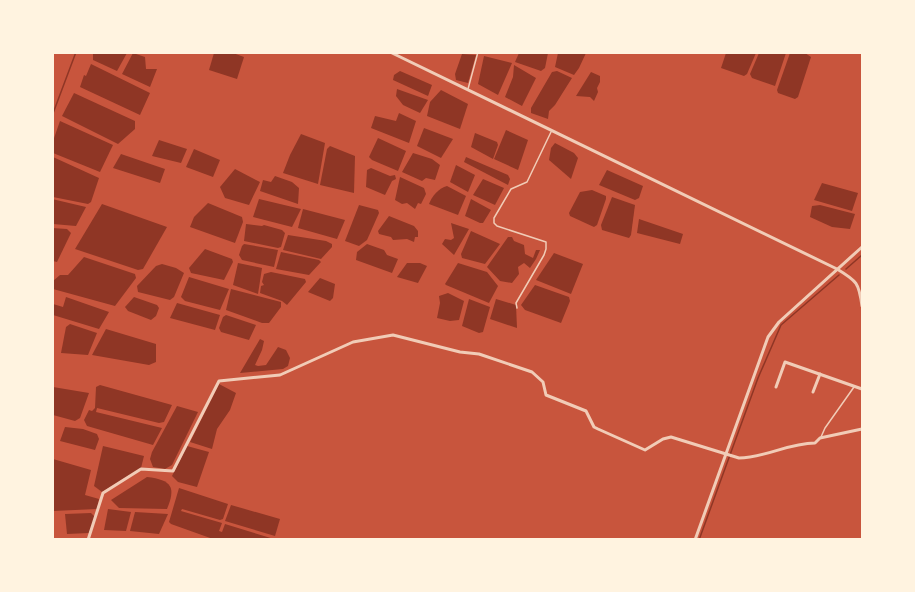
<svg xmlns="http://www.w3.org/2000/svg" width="915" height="592" font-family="'PT Sans Narrow',sans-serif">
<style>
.water{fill:#8f3625}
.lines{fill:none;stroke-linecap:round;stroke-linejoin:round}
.stream{stroke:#8f3625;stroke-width:1.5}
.service{stroke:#f1ccb7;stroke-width:1.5}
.minor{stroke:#f1ccb7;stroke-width:3}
.tertiary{stroke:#f1ccb7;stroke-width:3}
</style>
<rect width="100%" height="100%" fill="#c8553d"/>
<!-- water -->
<g class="water">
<path d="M93,53V52L127,53L117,71L93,60Z"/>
<path d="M133,53L145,57L146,69H157L150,87L122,74Z"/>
<path d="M214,53H233L244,57L237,79L209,70Z"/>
<path d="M519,53H548L545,68L541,71L515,62Z"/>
<path d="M558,53V52L586,53L579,68L574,75L555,67Z"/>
<path d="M726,53H756L747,74L744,76L721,68Z"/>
<path d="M759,53H786L775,86L752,78L750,74Z"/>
<path d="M790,53H805L811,57L798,97L795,99L778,93L777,90Z"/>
<path d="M462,54L476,55L468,83L456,80L455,74Z"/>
<path d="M484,56L512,63L498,95L478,84Z"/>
<path d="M91,64L150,93L140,115L80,87L84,75L86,76Z"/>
<path d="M514,65L536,78L522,106L505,97L513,77Z"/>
<path d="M400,71L432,85L428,96L393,80L394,75Z"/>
<path d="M557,71L572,78L555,105L549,111L548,119L531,113V108L552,72Z"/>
<path d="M591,72L600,76V82L597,88L598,92L594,101L590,97L576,96Z"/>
<path d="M397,89L428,100L420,113L403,105L396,96Z"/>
<path d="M441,90L468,104L460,129L427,116L430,102Z"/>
<path d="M74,93L135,121V129L118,144L62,116Z"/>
<path d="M399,113L416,121L409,143L371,128L375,116L396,121Z"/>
<path d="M60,121L113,145L100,172L53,153V141Z"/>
<path d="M424,128L453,139L441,158L417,146Z"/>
<path d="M506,130L528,140L518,170L494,159Z"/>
<path d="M475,133L497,142L498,145L493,159L471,147Z"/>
<path d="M301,134L325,143L318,184L283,173L290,155Z"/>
<path d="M378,138L406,151L398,171L372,160L369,157Z"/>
<path d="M159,140L187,149L181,163L152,156Z"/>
<path d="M555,143L574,153L578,158L571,179L549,160L551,148Z"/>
<path d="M330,146L355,156L354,193L320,185L327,149Z"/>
<path d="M194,149L220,160L213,177L186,167Z"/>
<path d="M413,153L432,159L440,165L435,180L426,178L422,181L402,172Z"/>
<path d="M121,154L165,169L160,183L113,168Z"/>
<path d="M53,157L99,178L91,202L88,204L53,197Z"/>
<path d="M466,157L508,175L510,179L508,185L464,162Z"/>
<path d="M456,165L475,175L468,192L450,182Z"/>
<path d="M371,168L390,176L395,175L396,179L392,181L385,195L366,187L367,170Z"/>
<path d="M235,169L260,182L249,205L225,198L220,187Z"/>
<path d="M607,170L643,186L639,198L635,200L599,185Z"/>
<path d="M275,176L292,182L299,188L298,204L260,191L263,180L271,182Z"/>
<path d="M400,177L424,188L426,194L421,204L418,203L415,209L407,203L402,204L395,200Z"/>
<path d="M483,179L504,188L495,205L473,195Z"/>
<path d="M822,183L858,193L852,211L814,200Z"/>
<path d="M447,186L466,196L458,215L429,204C432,196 439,188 447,186Z"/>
<path d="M592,190L606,196V199L597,225L594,227L570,216L569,213L580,192Z"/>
<path d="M612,197L635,205L631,235L629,238L602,230L601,225Z"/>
<path d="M52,199L86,207L76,226L53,224Z"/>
<path d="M259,199L301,209L292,227L253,217Z"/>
<path d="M471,199L491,210L483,223H480L465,216Z"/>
<path d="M208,203L242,217L243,222L235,243L190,227L194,217Z"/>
<path d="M102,204L167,227L143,269L138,270L75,249Z"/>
<path d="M359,205L378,210L379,213L367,240L359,246L345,241Z"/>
<path d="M820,205L855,214L850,229L832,227L810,217L812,206Z"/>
<path d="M303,209L345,220L337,239L298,228Z"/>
<path d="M389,216L414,226L418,231V237H415L414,242L407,239L393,240L391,237L379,234L378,231Z"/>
<path d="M639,219L683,234L680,244L637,233Z"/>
<path d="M451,223L469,229L454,255L442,244L445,239L451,240L454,238Z"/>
<path d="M246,224L262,226L264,225L282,230L285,233L281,247L278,248L244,241Z"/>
<path d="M52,228L67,229L71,233L57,262L53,261Z"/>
<path d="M471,231L500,244L485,264L462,258L461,254Z"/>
<path d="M288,235L326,241L332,244V247L321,259L283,250Z"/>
<path d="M508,237H512L514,241L524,245L525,254L533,258L536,250H540L536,259L530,268L524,263L518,267L519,274L512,283L500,281L487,267Z"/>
<path d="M244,244L278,250L274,267L242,260L239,255L242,246Z"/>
<path d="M367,244L384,250L387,255L398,259L392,273L356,260L357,252Z"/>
<path d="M205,249L232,259L233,262L224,280L191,273L189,268Z"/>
<path d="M281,252L319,260L321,262L309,275L276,269Z"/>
<path d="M554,253L583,264L571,294L536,280Z"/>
<path d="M84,257L135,274L136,278L115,306L53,289V281L60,275H68Z"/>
<path d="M238,263L262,268L258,294L233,285Z"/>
<path d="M407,263H420L427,266L418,283L397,277Z"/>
<path d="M458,263L487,272L498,286L489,303L446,285L445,284Z"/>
<path d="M162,264L176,268L184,273L174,297L170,300L138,292L137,286L156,266Z"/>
<path d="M271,272L305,279L306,282L287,305L282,301L260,293L261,286L264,285L262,282L264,274Z"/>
<path d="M189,277L229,289L220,310L185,301L181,297Z"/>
<path d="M320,278L335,284L333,298L330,301L308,292Z"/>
<path d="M535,285L569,297L570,301L561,323L525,310L521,305Z"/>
<path d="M231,289L281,302V307L269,323H262L226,310Z"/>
<path d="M448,293L464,301L459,320L450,321L437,318L440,303L439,296Z"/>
<path d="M66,297L109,312L99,329L53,315V304L63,307Z"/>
<path d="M134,297L157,305L159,308L156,316L151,320L128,311L125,307Z"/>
<path d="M469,299L490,307L483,332L479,333L462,326Z"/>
<path d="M496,299L516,305L517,328L490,319Z"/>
<path d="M177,303L220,315L215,330L170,318Z"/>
<path d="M226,315L256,325L249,340L221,332L219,328L223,317Z"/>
<path d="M70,324L97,333L88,355L61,353L66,327Z"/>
<path d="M106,329L156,344V362L149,365L92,355Z"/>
<path d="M260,339L264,341L262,350L255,365L258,366L266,365L278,347L286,350L290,358L288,366L283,369L240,373Z"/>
<path d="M219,384L236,393L230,410L217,429L212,449L190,442Z"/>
<path d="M100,385L172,405L164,422L159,423L97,408L96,412L162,428L153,445L87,426L84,420L89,410L92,411L95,408L96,387Z"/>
<path d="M53,387L89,393L80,418L75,421L53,415Z"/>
<path d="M177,406L198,412L172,465L165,469L153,467L150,459L152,452Z"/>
<path d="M65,427L83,429L97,434L99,439L95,450L60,441Z"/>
<path d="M103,446L144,456L141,468L102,492L94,486Z"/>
<path d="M187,446L209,452L197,487L178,482L172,476Z"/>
<path d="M53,459L91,470L85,495L99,499L97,509L53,511Z"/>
<path d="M147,477C172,480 176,487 167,509L119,508L111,500Z"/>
<path d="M179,488L228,504L223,519L220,520L182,509L181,511L222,523L219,531L222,532L225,524L274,539H213L171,524L169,522Z"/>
<path d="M231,505L280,519L275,536L225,521Z"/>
<path d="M108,509L131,512L126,531L104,530Z"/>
<path d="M135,512L168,514L159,534L130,531Z"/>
<path d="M91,513L95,517L89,533L67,534L65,514Z"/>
</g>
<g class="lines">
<!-- stream -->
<g class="stream">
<path d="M52,116L76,52"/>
<path d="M846,269L862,255"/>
<path d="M699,540L758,378L781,325L839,275"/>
</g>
<!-- service -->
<g class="service">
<path d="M468,89L478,52"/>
<path d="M517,308L516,303L544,255L546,249V242L497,226L494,223V218L511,189L527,182L551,132"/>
<path d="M821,437L825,428L854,387"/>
</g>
<!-- minor -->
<g class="minor">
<path d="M776,387L785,362L862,389"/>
<path d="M813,392L820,374"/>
<path d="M88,540L103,493L141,469L173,471L219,381L280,375L353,342L393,335L460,352L479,354L532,372L543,382L546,395L586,411L594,427L598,429L645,450L663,439L671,437L739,458C765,458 788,443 815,443L820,438L862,429"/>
<path d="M695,540L768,337L779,322L862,247"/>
</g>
<!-- tertiary -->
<path class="tertiary" d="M390,52L837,269C857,281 859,283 862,306"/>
</g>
<!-- border -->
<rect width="915" height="592" fill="none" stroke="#fff3e0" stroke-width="108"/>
</svg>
